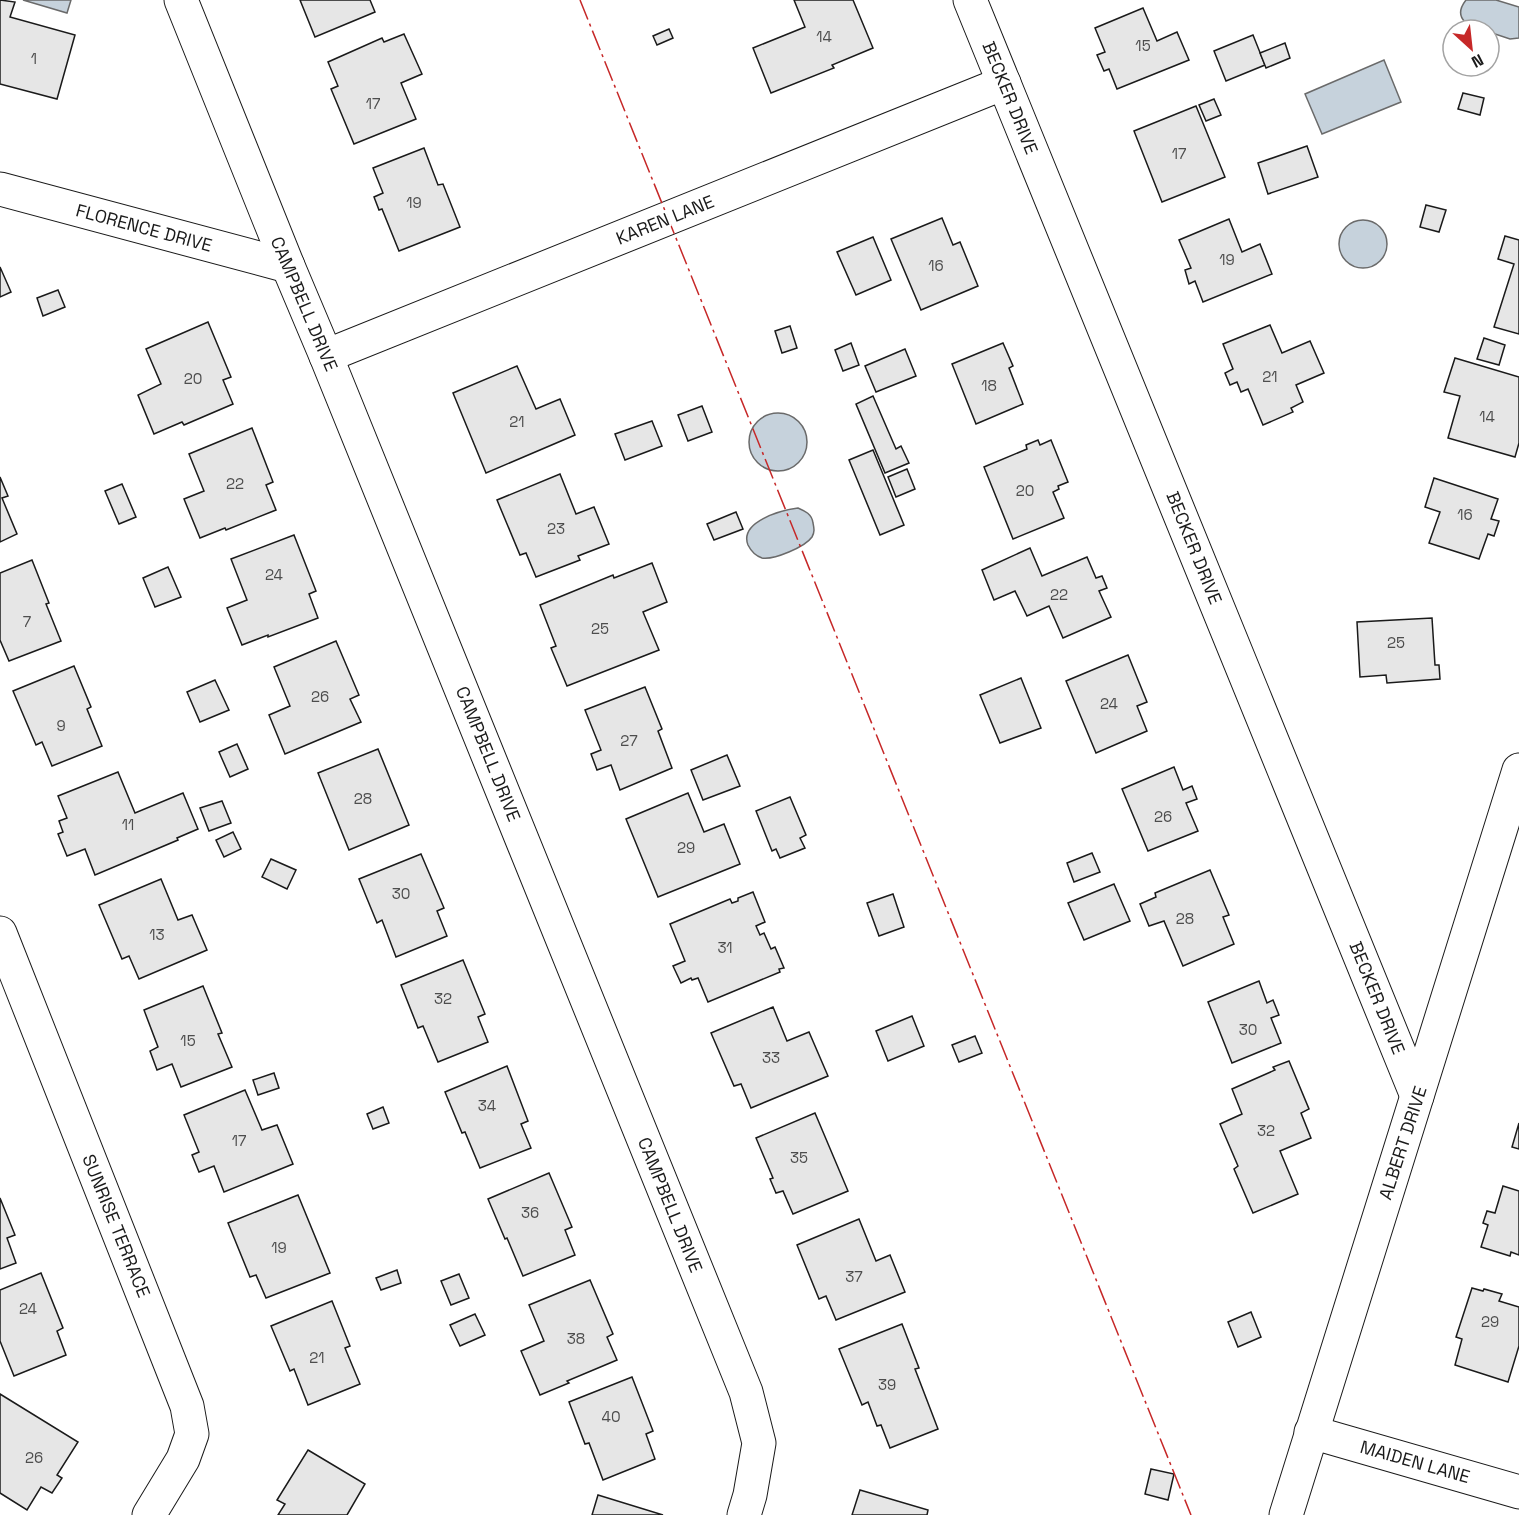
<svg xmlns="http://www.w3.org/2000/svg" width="1519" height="1515" font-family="'Space Grotesk',sans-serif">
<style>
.water{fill:#c6d2dc;stroke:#6a6a6a;stroke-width:1.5}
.building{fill:#e6e6e6;stroke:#1a1a1a;stroke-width:1.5}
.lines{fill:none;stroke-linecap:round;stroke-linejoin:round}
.minor-casing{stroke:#1a1a1a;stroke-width:35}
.minor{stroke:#fff;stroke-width:33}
.power{stroke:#c62828;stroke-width:1.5;stroke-dasharray:21 4.5 3 4.5;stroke-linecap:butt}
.labels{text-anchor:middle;stroke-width:4.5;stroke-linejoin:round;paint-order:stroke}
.number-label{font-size:15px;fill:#4d4d4d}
.street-label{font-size:18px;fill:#1a1a1a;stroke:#fff}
</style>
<rect width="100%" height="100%" fill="#fff"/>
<!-- water -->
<g class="water">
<path d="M23,0H71L67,13Z"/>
<path d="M1466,0H1496L1519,7V38L1510,39L1489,32V30C1471,30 1451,19 1466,0Z"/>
<path d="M1384,60L1401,102L1322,134L1305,94Z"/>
<circle cx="1363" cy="244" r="24"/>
<circle cx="778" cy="442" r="29"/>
<path d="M798,508C805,511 812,514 813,523C814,528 815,532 812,537C805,547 774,560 762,558C756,556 751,551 748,545C739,522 781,510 798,508Z"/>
</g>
<!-- building -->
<g class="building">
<path d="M0,0L15,2L10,17L75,35L57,99L0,84Z"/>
<path d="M300,0H370L375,12L315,37Z"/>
<path d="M794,0H853L873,48L832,65L834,68L771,93L753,48L805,27Z"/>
<path d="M1143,8L1157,41L1177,32L1189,60L1117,89L1109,69L1104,71L1097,55L1105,52L1095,28Z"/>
<path d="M669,29L673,38L657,45L653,36Z"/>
<path d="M404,34L422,74L401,83L416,119L354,144L331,89L338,86L328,62L382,38L384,42Z"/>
<path d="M1253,35L1265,65L1226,81L1214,51Z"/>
<path d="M1285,43L1290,58L1266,68L1260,53Z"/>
<path d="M1463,93L1484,98L1480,115L1458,109Z"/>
<path d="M1214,99L1221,115L1206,121L1199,105Z"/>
<path d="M1196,106L1225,177L1162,202L1134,131Z"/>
<path d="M1307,146L1318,177L1268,194L1258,163Z"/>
<path d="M424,148L438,185L443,184L460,227L399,251L382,209L379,210L374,197L383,193L373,168Z"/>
<path d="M1426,205L1446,210L1439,232L1420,227Z"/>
<path d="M942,218L953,245L960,242L978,286L921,310L891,239Z"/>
<path d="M1229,219L1242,252L1260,244L1272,274L1203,302L1195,281L1189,284L1185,270L1191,268L1179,240Z"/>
<path d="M1505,236L1519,240V334L1494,327L1514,264L1498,259Z"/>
<path d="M873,237L891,280L856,295L837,252Z"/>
<path d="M0,267L11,292L0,297Z"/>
<path d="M58,290L65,307L43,316L37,298Z"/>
<path d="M208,322L231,377L223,380L233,404L184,425L182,422L154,434L138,395L161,384L146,349Z"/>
<path d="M1270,325L1282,353L1310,341L1324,373L1296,385L1303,402L1291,408L1293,412L1263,425L1248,389L1241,392L1237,382L1230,385L1225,373L1233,369L1223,344Z"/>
<path d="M790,326L797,348L782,353L775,331Z"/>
<path d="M1484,338L1505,345L1499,365L1477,359Z"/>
<path d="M851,343L859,365L843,371L835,350Z"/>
<path d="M1003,343L1013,366L1009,368L1023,404L976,424L952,364Z"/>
<path d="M905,349L916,376L876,392L865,366Z"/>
<path d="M1455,358L1519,377V443L1515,457L1448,438L1460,396L1444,392Z"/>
<path d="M517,366L536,409L560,399L575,435L486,473L453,393Z"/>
<path d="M873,396L896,449L901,446L909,463L885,473L856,404Z"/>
<path d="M702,406L712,432L688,441L678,415Z"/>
<path d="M652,421L662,446L625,460L615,434Z"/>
<path d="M252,428L273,482L266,485L276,510L226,530L225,528L200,538L184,499L204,491L189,454Z"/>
<path d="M1038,440L1040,445L1051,440L1068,482L1058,486L1059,489L1053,492L1064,518L1013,539L984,467L1027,449L1026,445Z"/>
<path d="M873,450L904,525L880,535L849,460Z"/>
<path d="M907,469L915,489L896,497L888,477Z"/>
<path d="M560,474L576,514L594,507L609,544L578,556L580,560L536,577L526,553L520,555L497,500Z"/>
<path d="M0,477L8,496L2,498L17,534L0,542Z"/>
<path d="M1434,478L1498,499L1491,519L1499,521L1494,536L1488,534L1479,559L1429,543L1440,512L1425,507Z"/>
<path d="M122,484L136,517L119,524L105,491Z"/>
<path d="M736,512L743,529L714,540L707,524Z"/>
<path d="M294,535L316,591L309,594L318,618L268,637V635L242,645L227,608L247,600L231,559Z"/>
<path d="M1030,548L1042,576L1087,557L1096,578L1102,576L1107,588L1099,591L1111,617L1063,638L1049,606L1027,616L1015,591L994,600L982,570Z"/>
<path d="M32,560L49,603L46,604L61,641L9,661L0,640V573Z"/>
<path d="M652,563L667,602L643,612L659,650L567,686L551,648L556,646L540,605L613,575L614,578Z"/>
<path d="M168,567L181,597L155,607L143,578Z"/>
<path d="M1432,618L1435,665H1439L1440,679L1387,683L1386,675L1360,677L1357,622Z"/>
<path d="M336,641L359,695L350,699L361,722L285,754L269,715L290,706L274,667Z"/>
<path d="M1128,655L1147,702L1137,706L1147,731L1096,753L1066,681Z"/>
<path d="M74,666L91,707L87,709L102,746L52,766L42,742L36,745L13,691Z"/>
<path d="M1021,678L1041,728L1000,743L980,695Z"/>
<path d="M215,680L229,710L200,722L187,692Z"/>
<path d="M645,687L662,729L658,731L672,768L620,790L611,765L597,770L591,754L601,750L585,710Z"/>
<path d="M237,744L248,769L230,777L219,752Z"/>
<path d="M378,749L409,825L349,850L318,773Z"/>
<path d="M727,755L740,786L703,800L691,770Z"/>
<path d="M1174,767L1183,790L1192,786L1197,799L1186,803L1198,831L1148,851L1122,789Z"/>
<path d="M118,772L135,813L183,793L198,829L177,838L178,840L95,875L85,849L67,856L58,834L63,832L59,821L67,818L58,796Z"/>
<path d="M688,793L704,832L724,824L740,864L658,897L626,819Z"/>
<path d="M790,797L806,835L800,838L805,848L780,858L776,849L772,851L756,811Z"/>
<path d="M222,801L231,823L209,831L200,808Z"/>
<path d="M233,832L241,849L224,857L216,840Z"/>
<path d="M1092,853L1100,872L1074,882L1067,863Z"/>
<path d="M421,854L444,908L437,911L447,936L396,957L382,920L377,923L359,879Z"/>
<path d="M271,859L296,870L287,889L262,877Z"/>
<path d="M1210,870L1229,915L1223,917L1234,944L1183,966L1164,921L1149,926L1140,904L1156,897L1155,893Z"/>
<path d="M161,879L178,920L192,915L207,950L139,979L129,956L122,959L99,905Z"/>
<path d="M1114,884L1130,921L1084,940L1068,903Z"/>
<path d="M753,892L765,922L756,926L760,935L764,933L771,949L775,947L784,968L779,969L780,972L708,1002L698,978L692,980L691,978L681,983L673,966L685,961L670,924L730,899L732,903L738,901V898Z"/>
<path d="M893,894L904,927L879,936L867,903Z"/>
<path d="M463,960L485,1014L478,1017L488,1042L438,1062L423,1026L418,1028L401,985Z"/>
<path d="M1259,981L1267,1003L1273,1000L1279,1015L1271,1018L1281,1043L1232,1063L1208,1002Z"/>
<path d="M203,986L222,1033L218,1034L232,1067L181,1087L172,1064L157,1070L150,1051L158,1047L144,1010Z"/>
<path d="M773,1007L787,1041L809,1032L828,1076L751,1108L741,1084L734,1086L711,1033Z"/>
<path d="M912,1016L924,1046L888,1061L876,1031Z"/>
<path d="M975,1036L982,1053L959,1062L952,1045Z"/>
<path d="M1289,1061L1309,1109L1301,1113L1311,1138L1280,1151L1298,1194L1253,1213L1234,1169L1238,1166L1220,1124L1242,1114L1232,1089L1275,1070L1273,1067Z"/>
<path d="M507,1066L528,1121L521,1124L531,1148L480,1168L465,1132L462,1133L445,1092Z"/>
<path d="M274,1073L279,1088L258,1095L253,1080Z"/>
<path d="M245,1090L262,1130L277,1125L293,1164L224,1192L214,1166L199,1172L192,1155L199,1152L184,1115Z"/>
<path d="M383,1107L389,1123L373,1129L367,1114Z"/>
<path d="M815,1113L848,1191L793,1214L783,1191L776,1193L770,1179L773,1178L756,1138Z"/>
<path d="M1519,1123V1149L1512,1147Z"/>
<path d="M549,1173L572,1227L565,1230L575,1255L523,1276L507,1238L505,1239L488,1199Z"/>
<path d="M1503,1186L1519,1191V1255L1511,1252L1510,1256L1481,1247L1488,1225L1483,1223L1487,1211L1495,1213Z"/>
<path d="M298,1195L330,1273L266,1298L256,1275L250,1277L228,1223Z"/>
<path d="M0,1198L15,1235L7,1238L16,1263L0,1269Z"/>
<path d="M859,1219L876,1261L890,1255L905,1292L836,1320L826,1296L819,1299L797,1245Z"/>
<path d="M397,1270L401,1283L381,1290L376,1278Z"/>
<path d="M41,1273L63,1328L57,1331L66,1355L14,1376L0,1341V1290Z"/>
<path d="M459,1274L469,1298L451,1305L441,1281Z"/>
<path d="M590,1280L613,1334L607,1337L617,1360L567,1381L569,1383L540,1395L521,1351L544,1341L529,1305Z"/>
<path d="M1472,1288L1483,1291L1484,1289L1502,1294L1499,1301L1519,1307V1346L1508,1382L1455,1365L1462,1339L1456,1337Z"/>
<path d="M332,1301L350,1346L345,1348L360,1384L308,1405L294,1369L290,1371L271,1326Z"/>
<path d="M1251,1312L1261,1337L1238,1347L1228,1322Z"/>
<path d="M475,1314L485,1335L460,1346L450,1325Z"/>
<path d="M902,1324L919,1368L915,1369L938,1429L890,1448L881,1425L877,1426L868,1402L862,1405L839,1349Z"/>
<path d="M632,1377L653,1431L646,1434L655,1459L603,1480L589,1443L585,1444L569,1402Z"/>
<path d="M0,1394L78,1442L57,1475L62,1478L52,1493L41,1487L27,1510L0,1493Z"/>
<path d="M308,1450L365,1484L347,1515H278L285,1504L277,1500Z"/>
<path d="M1151,1469L1174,1474L1168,1500L1145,1494Z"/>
<path d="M860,1490L928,1510L927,1515H852Z"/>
<path d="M598,1495L663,1515H592Z"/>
</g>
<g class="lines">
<!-- minor casing -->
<g class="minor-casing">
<g id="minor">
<path d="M181,0L288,266L326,356L746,1392L759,1443L750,1495L744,1515"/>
<path d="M970,0L1417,1096"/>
<path d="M0,189L288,266"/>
<path d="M326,356L1004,83"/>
<path d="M0,933L187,1406L192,1434L183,1459L149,1515"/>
<path d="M1311,1432L1519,1492"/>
<path d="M1286,1515L1519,770"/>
</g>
</g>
<!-- minor -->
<use href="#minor" class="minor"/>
<!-- power -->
<path class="power" d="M580,0L1191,1515"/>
</g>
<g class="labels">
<!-- number labels -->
<g class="number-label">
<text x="824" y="42">14</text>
<text x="1143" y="51">15</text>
<text x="34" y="64">1</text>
<text x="373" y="109">17</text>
<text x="1179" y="159">17</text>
<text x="414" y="208">19</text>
<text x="1227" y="265">19</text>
<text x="936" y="271">16</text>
<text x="1270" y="382">21</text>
<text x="193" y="384">20</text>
<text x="989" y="391">18</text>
<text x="1487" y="422">14</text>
<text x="517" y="427">21</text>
<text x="235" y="489">22</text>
<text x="1025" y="496">20</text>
<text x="1465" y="520">16</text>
<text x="556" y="534">23</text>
<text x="274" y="580">24</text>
<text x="1059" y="600">22</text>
<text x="27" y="627">7</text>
<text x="600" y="634">25</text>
<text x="1396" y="648">25</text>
<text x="320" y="702">26</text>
<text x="1109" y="709">24</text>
<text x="61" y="731">9</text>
<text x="629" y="746">27</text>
<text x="363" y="804">28</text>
<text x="1163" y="822">26</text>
<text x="128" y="830">11</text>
<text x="686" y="853">29</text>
<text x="401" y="899">30</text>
<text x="1185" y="924">28</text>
<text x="157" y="940">13</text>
<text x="725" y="953">31</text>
<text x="443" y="1004">32</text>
<text x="1248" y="1035">30</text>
<text x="188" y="1046">15</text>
<text x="771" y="1063">33</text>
<text x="487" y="1111">34</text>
<text x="1266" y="1136">32</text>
<text x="239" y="1146">17</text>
<text x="799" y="1163">35</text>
<text x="530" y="1218">36</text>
<text x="279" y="1253">19</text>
<text x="854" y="1282">37</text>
<text x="28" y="1314">24</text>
<text x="1490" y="1327">29</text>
<text x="576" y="1344">38</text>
<text x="317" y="1363">21</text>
<text x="887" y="1390">39</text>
<text x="611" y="1422">40</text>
<text x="34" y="1463">26</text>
</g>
<!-- street labels -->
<g class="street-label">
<text transform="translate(1010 98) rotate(68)" y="6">BECKER DRIVE</text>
<text transform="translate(665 220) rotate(-22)" y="6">KAREN LANE</text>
<text transform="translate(144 228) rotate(15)" y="6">FLORENCE DRIVE</text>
<text transform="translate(304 304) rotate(67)" y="6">CAMPBELL DRIVE</text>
<text transform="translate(1194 548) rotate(68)" y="6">BECKER DRIVE</text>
<text transform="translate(488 754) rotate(68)" y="6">CAMPBELL DRIVE</text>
<text transform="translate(1377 998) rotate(68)" y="6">BECKER DRIVE</text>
<text transform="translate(1403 1143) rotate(-72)" y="6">ALBERT DRIVE</text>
<text transform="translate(670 1205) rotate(68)" y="6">CAMPBELL DRIVE</text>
<text transform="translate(116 1226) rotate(68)" y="6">SUNRISE TERRACE</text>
<text transform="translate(1415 1462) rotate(16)" y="6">MAIDEN LANE</text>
</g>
</g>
<!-- north arrow -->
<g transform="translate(1471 48) rotate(153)"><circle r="28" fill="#ffffff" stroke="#a3a3a3" stroke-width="1.5"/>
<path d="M0-4.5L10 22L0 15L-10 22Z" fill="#c62828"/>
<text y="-9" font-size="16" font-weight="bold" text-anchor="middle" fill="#1a1a1a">N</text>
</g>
</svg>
